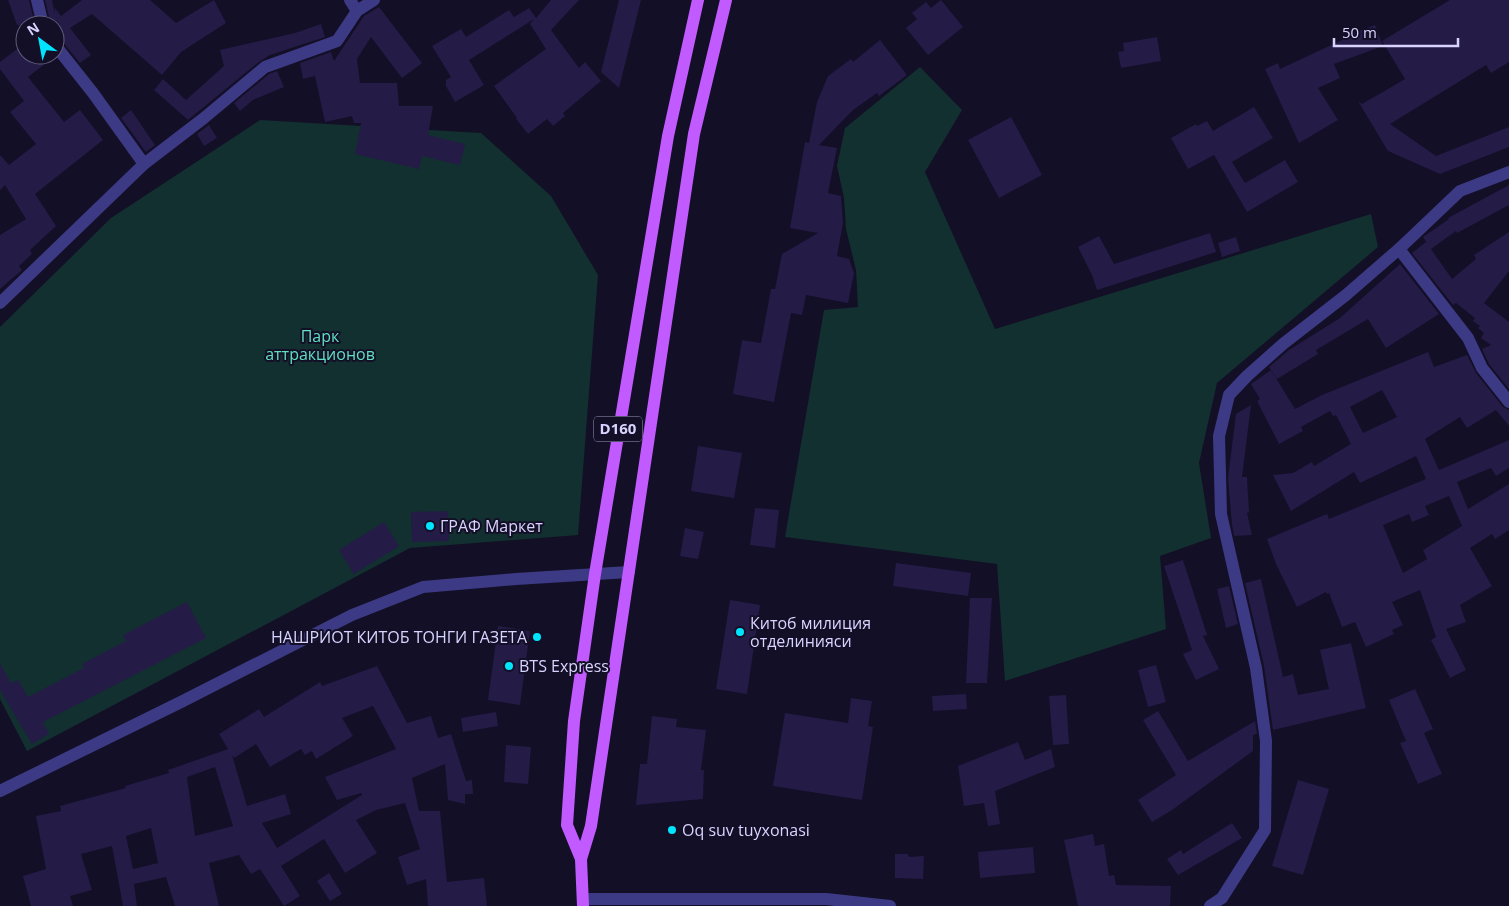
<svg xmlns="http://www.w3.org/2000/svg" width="1509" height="906" font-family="'Open Sans',sans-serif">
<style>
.green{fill:#12302f}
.building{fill:#241b47;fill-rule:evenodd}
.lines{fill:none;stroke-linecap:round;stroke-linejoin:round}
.minor{stroke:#3d3a85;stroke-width:12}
.major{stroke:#c25bff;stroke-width:12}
.poi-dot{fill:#00e5ff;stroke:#130f26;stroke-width:2}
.labels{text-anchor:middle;stroke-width:4;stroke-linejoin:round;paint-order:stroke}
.shield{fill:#130f26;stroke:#9e99be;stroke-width:1}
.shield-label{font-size:15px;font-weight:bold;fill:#d9d4ff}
.park-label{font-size:16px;fill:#5fe0c0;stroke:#130f26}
.poi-label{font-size:16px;fill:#d9d4ff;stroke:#130f26;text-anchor:start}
</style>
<rect width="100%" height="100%" fill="#130f26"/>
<!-- green -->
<g class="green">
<path d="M920,67L962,110L925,172L995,329L1371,214L1378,247L1217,383L1199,463L1211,538L1160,556L1166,629L1005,681L997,564L785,537L824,310L858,307L856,270L846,229L844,198L837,166L845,128Z"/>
<path d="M260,120L481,133L551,196L598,275L578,535L410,548L27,751L0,699V327L111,218Z"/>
</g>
<!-- building -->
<g class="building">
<path d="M8,0H29L35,25H17Z"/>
<path d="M45,0H52L55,14V8L61,16L82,0H150L176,23L214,0L226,23L181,52L162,75L92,14L70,28L91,55L80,63L61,40L55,37V25H51Z"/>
<path d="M551,0H579L551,30L579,68L585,62L601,81L563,113L565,116L553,126L547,119L528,134L516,119L517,118L494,86L546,49L530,24L534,19L469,60L484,85L455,102L446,86V80L451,77L432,46L461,29L466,37L509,10L514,17L529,8L536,18Z"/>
<path d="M619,0H641L619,88L601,72Z"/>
<path d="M941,0L963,27L928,55L906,28L917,19L912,13L926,2L931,8Z"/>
<path d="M1450,0H1509V62L1491,73L1486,65L1390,124L1436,156L1509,127V147L1440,174L1388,151L1358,101L1362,104L1405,79L1382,41Z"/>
<path d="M379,7L422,63L402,78L371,37L357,59L360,83H397L399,106H433L428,135L465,144L460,165L422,156L419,169L355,154L361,123H354L352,116L325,122L315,76L303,79L300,63L331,52L334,61L364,16Z"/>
<path d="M321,24L325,37L270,55L260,61L188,120L154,90L163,79L186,100L224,66L220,50L295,33Z"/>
<path d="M1375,25L1383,46L1334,64L1340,78L1318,88L1338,120L1299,143L1265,69L1278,63L1280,69L1342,40L1341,37Z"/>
<path d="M1157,37L1161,61L1121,68L1118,52L1124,51L1123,43Z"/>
<path d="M880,40L907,75L879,96L877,93L853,110L819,145L837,148L828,193L841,196L843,223L837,256L849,259L854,273L848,303L806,295L802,315L791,313L774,402L733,394L742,340L761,343L771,289H775L782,254L818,233L790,228L805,142L809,143L817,102L828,76L851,59L853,62Z"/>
<path d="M25,43V55H53L54,57L28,77L64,122L80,110L103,140L35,194L56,226L30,250L32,254L19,266L22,270L0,289V235L26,219L5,185L0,190V155L9,165L36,144L10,112L24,101L0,69V62Z"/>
<path d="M277,71L284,87L253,100L240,111L234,103L269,74Z"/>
<path d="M1254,107L1273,138L1232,162L1245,183L1285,160L1298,182L1247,212L1214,155L1188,169L1171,138L1196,124L1197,126L1207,121L1213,131Z"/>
<path d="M131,110L155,145L146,152L121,118Z"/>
<path d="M1011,117L1042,175L999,198L968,140Z"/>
<path d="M209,125L217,138L204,146L197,134Z"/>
<path d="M1509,185V205L1457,233L1456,231L1431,249L1452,279L1476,259L1474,255L1509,232V271L1484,303L1509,322V389L1489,364L1482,349L1491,345L1481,338L1484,333L1478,328L1480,326L1473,321L1475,318L1456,303L1453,305L1412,253L1426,242L1428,245L1423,237L1449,219L1448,218Z"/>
<path d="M1210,233L1216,252L1097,290L1092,275L1078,247L1099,236L1114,264Z"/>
<path d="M1236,237L1240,251L1222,257L1218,243Z"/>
<path d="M1400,264L1439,314L1386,348L1368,319L1316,350L1318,354L1277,379L1269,367L1289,350L1340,318Z"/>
<path d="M1428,352L1434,367L1467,355L1476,373L1503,407L1509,410V426L1496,410L1467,428L1460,417L1425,439L1439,470L1509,440V468L1496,476L1491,468L1457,482L1468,509L1509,484V530L1495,539L1492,534L1470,548L1492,586L1460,605L1466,622L1446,629L1466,670L1450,678L1431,640L1436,637L1420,590L1392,602L1403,625L1392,630L1394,634L1366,647L1355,622L1342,627L1329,593L1327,594L1326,592L1297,607L1276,564L1267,539L1327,514L1329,519L1426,479L1416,456L1360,483L1354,472L1291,511L1273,475L1293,473L1312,462L1314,466L1351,444L1336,415L1333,416L1330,411L1301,427L1303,431L1279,444L1257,401L1260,399L1251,384L1271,370L1295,409L1322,395ZM1382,390L1397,417L1363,433L1350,407ZM1449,496L1462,526L1423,550L1427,559L1403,573L1383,525L1409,514L1412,522L1429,515L1425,506Z"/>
<path d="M1251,405L1242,477H1247L1249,512L1247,513L1252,535L1234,536L1232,525L1228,478L1236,414Z"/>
<path d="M698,446L742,453L734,498L691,491Z"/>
<path d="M755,508L779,510L775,548L750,545Z"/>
<path d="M448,511L449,541L412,542L411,512Z"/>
<path d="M384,522L399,546L354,574L339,550Z"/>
<path d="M685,528L704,532L698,559L680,556Z"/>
<path d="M1183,560L1207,635L1203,636L1219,669L1196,680L1183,654L1192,650L1164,566Z"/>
<path d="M896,563L971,573L968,596L893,586Z"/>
<path d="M1261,579L1283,677L1293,674L1298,695L1329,689L1320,650L1351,643L1366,708L1273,730L1264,666L1245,583Z"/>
<path d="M1229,586L1238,624L1226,628L1217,589Z"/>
<path d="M970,598H992L987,683H966Z"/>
<path d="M730,600L760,605L747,694L716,689Z"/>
<path d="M187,602L206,638L43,722L49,734L32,744L0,690V664L11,683L18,680L28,697L84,668L82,664L126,641L123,635Z"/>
<path d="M498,626L530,631L520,705L488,700Z"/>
<path d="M1156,665L1166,702L1148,707L1138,670Z"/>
<path d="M377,666L407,723L431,716L438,738L451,734L466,781L472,780L473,794H465V804L448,800L445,764L412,778L419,811H440L447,882L484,878L487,906H428L426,879L407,885L398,857L420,849L405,803L376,810L356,820L377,853L345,873L324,839L281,866L300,896L284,906L260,869L251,874L239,855L209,863L219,906H175L166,877L134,884L137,906H123L112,846L81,854L92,890L70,896L73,906H31L23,876L46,869L36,816L61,811L60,806L126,788L125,786L169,773L168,770L228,749L219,734L259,709L264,717L320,682L322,686ZM373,706L396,749L325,777L337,800L361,793L362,795L277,848L262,823L291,814L285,794L247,806L232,755L234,758L256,744L270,767L301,749L305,755L312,751L316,759L353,736L342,718ZM215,767L233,826L195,836L187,777ZM151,828L158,863L133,869L126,836Z"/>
<path d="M1415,689L1433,729L1424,733L1442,774L1418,784L1400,743L1406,741L1389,700Z"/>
<path d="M966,694L967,709L933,711L932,696Z"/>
<path d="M1066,695L1069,744L1053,745L1049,696Z"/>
<path d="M851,698L872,701L868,726L873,727L862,800L773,786L785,713L848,723Z"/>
<path d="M1158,711L1188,761L1255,721L1257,734L1253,735V751L1172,810L1152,822L1138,800L1176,775L1143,720Z"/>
<path d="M496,712L498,726L463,732L461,718Z"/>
<path d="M652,716L677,719L676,727L706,730L701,770H704L703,799L636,805L640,764H647Z"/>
<path d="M1018,742L1025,760L1051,749L1055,767L995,791L1000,824L988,826L984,803L964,806L958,766Z"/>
<path d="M506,745L531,747L528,784L504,782Z"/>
<path d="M1298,780L1329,789L1303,875L1272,866Z"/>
<path d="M1232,823L1242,838L1178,875L1167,859L1181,850L1183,854Z"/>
<path d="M1093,834L1095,846L1104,844L1109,876L1114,875L1116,885L1171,886L1170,906H1078L1064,840Z"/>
<path d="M1033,847L1035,873L980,878L978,852Z"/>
<path d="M895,854H908L909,857L924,856L923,879L895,878Z"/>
<path d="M329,873L342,894L330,901L317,881Z"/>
</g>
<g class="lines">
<!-- minor -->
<g class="minor">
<path d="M37,0L43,25"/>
<path d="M350,0L357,11"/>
<path d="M55,45L93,93L144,164"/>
<path d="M1399,249L1468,338L1482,368L1509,402"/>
<path d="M0,303L144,164L204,118L265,67L337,41L357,11L374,0"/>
<path d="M0,791L183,701L352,615L423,587L516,579L629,572"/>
<path d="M583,899H826L890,906"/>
<path d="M1210,906L1222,898L1265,830L1266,741L1256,668L1221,514L1219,436L1229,395L1247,376L1283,344L1346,295L1399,249L1460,191L1509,172"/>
</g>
<!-- major -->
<g class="major">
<path d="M581,859L591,826L694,134L726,0"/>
<path d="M583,906L581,859L567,825L574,721L595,574L668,136L698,0"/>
</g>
</g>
<!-- markers -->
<g class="poi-dot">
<circle cx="430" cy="526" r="5"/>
<circle cx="740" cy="632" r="5"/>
<circle cx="537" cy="637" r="5"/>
<circle cx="509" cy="666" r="5"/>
<circle cx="672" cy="830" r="5"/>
</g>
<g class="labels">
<!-- shield labels -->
<rect class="shield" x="594" y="416.5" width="48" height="25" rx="4"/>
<g class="shield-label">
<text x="618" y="434">D160</text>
</g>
<!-- park labels -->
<g class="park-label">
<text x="320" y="342">Парк<tspan x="320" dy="18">аттракционов</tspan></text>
</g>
<!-- poi labels -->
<g class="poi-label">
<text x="440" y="532">ГРАФ Маркет</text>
<text x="750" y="629">Китоб милиция<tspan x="750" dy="18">отделинияси</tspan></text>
<text x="527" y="643" text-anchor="end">НАШРИОТ КИТОБ ТОНГИ ГАЗЕТА</text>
<text x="519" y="672">BTS Express</text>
<text x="682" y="836">Oq suv tuyxonasi</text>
</g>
</g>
<!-- north arrow -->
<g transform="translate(40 40) rotate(328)"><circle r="24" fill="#130f26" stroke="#625e7d"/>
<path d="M0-4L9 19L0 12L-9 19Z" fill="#00e5ff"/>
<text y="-8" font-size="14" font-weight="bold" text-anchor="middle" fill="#d9d4ff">N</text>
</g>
<!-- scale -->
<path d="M1334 38v8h124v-8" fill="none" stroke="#d9d4ff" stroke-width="2.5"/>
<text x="1342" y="38" font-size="15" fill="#d9d4ff" stroke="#130f26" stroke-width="4" paint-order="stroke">50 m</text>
</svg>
